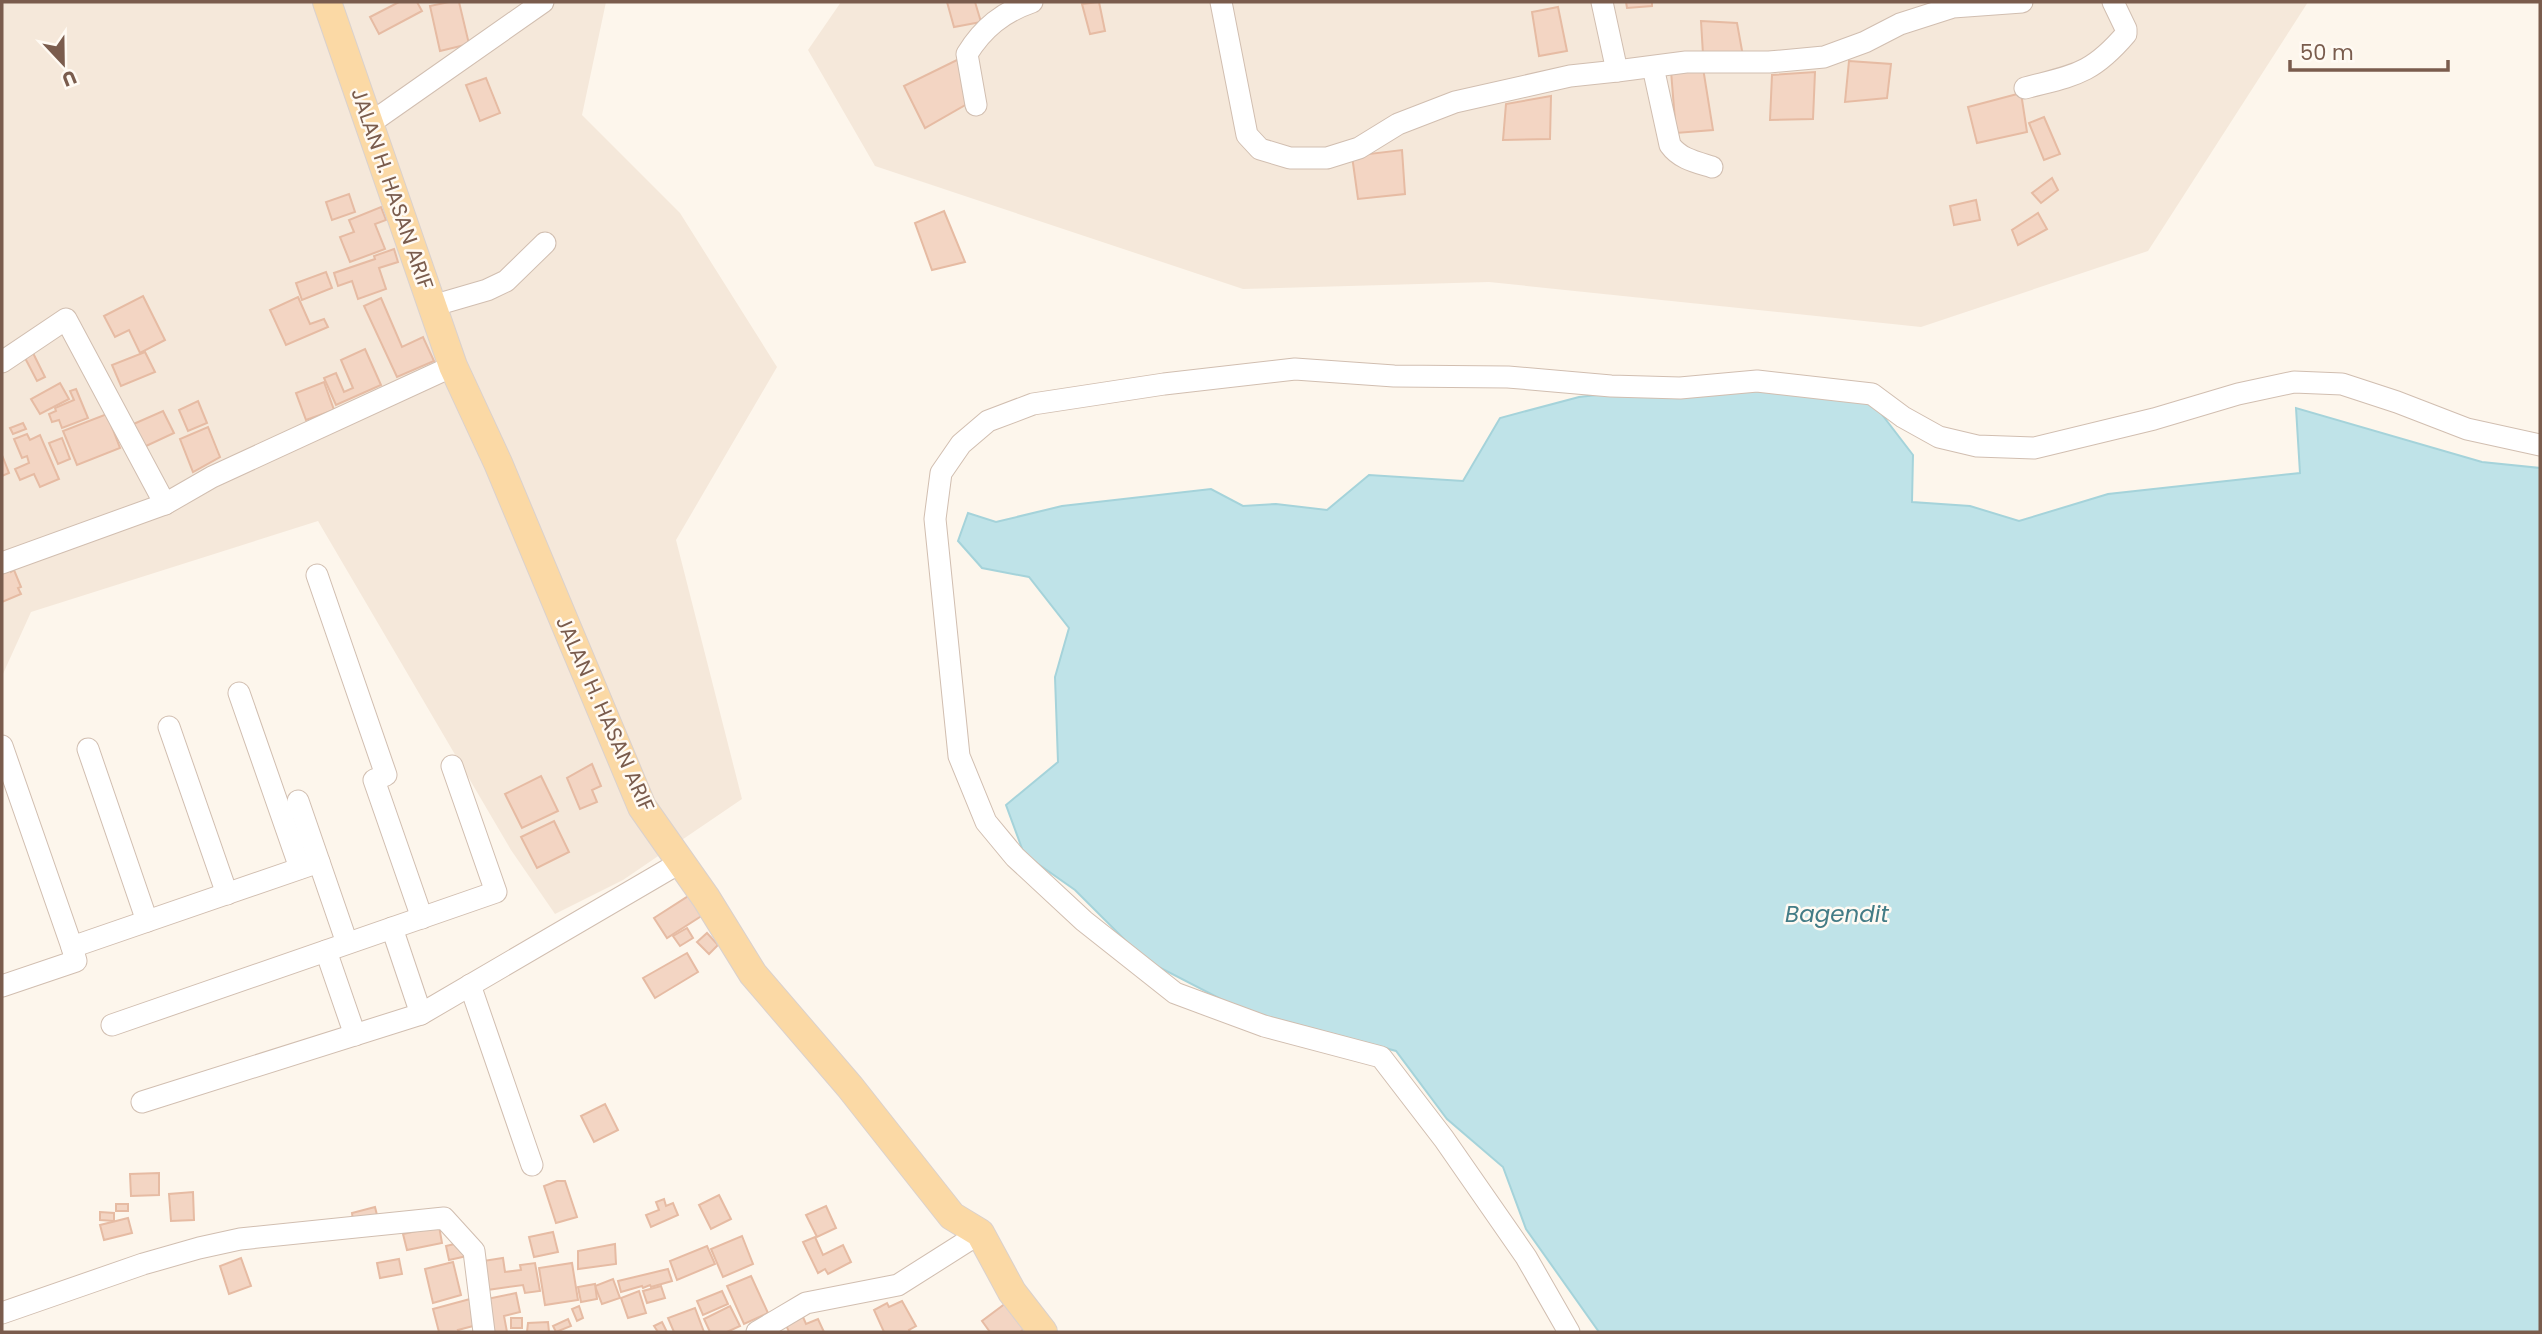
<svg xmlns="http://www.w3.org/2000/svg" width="2542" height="1334" font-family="Poppins,sans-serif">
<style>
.residential{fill:#f5e8da}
.water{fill:#bfe3e8;stroke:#a5d3da;stroke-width:2}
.building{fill:#f3d5c3;stroke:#e6bba3;stroke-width:2}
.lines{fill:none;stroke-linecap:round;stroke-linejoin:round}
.minor-casing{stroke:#d1beb0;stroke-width:23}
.major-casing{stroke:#dad1cd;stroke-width:30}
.minor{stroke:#fff;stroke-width:21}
.major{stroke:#fbd9a5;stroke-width:28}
.labels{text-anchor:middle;stroke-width:5;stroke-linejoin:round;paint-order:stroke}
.street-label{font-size:21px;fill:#7a5c4d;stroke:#fffaf3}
.water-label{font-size:23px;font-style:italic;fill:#437c86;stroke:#fffaf3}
</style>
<rect width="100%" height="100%" fill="#fdf6ec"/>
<!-- residential -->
<g class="residential">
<path d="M2,2H606L582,115L680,213L777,367L676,540L742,799L623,880L555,914L511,850L318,521L31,612L2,676Z"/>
<path d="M841,2H2308L2148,251L1921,327L1489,282L1243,289L875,166L808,50Z"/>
</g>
<!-- water -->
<path class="water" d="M1764,376L1860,386L1913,455L1912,502L1970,506L2019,521L2108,494L2300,473L2296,408L2482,462L2540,468V1332H1599L1526,1229L1503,1167L1447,1119L1396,1051L1240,1009L1145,960L1075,890L1024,854L1006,805L1058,762L1055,677L1069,628L1029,577L982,568L958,541L968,513L996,522L1062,506L1211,489L1243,506L1276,504L1327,510L1369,475L1463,481L1500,418L1579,397Z"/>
<!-- building -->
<g class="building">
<path d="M399,2H417L422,11L379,34L370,17Z"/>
<path d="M449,2H459L469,44L440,51L430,6Z"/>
<path d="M947,2H975L981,22L954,27Z"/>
<path d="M1099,2L1105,31L1090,34L1082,4Z"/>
<path d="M1626,2H1652V6L1627,8Z"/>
<path d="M1558,7L1567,51L1539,56L1532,12Z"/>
<path d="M1701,21L1737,23L1743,56L1703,54Z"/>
<path d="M959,59L967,104L925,128L904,86Z"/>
<path d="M1849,61L1891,64L1887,98L1845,102Z"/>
<path d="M1703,68L1713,130L1676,133L1671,71Z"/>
<path d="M1815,72L1813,119L1770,120L1772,75Z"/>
<path d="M486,78L500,113L480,121L466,85Z"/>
<path d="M2021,93L2027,132L1977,143L1968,107Z"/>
<path d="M1551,96L1550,139L1503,140L1506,104Z"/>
<path d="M2044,117L2060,154L2044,160L2029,123Z"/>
<path d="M1402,150L1405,194L1358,199L1352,156Z"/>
<path d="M2052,178L2058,190L2041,203L2032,193Z"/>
<path d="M349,194L355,212L332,220L326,202Z"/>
<path d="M1976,200L1980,220L1954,225L1950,206Z"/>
<path d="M381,207L386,220L375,224L385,249L350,262L340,237L354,232L349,220Z"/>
<path d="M944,211L965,262L932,270L915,223Z"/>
<path d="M2038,213L2047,229L2018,245L2012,230Z"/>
<path d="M394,249L398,262L379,268L386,289L358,299L352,281L338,286L334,273L375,259L374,256Z"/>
<path d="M326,272L332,288L302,300L296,283Z"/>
<path d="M143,296L165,340L140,353L129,330L115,337L104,316Z"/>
<path d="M298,297L310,324L324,319L328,327L286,345L270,310Z"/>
<path d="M381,298L402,347L423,337L434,361L397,377L364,306Z"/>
<path d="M365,349L381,385L336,405L324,378L336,373L344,392L353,388L341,360Z"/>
<path d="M32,351L45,377L37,381L24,356Z"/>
<path d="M145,352L155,372L121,386L112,365Z"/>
<path d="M324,382L334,410L306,420L296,393Z"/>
<path d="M60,383L69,399L40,414L31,399Z"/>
<path d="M76,389L88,418L62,428L59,420L52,422L49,414L56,411L55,408L74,400L70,391Z"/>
<path d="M198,401L207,423L188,431L179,410Z"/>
<path d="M163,411L174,433L144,447L129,426Z"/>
<path d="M107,414L120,448L77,465L63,431Z"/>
<path d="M23,423L26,429L13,434L10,428Z"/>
<path d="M208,427L220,457L193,472L180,439Z"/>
<path d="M27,434L30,440L40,435L59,479L40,487L34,474L20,480L15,469L29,463L27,456L22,458L14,439Z"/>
<path d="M62,438L70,459L58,464L49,443Z"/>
<path d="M2,455L9,473L2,476Z"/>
<path d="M9,566L11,572L14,570L21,587L18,588L21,594L2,602V569Z"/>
<path d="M592,764L601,786L592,790L597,802L580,809L567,778Z"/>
<path d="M541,776L558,811L522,828L505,794Z"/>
<path d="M554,821L569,852L537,868L521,837Z"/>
<path d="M690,895L703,915L667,938L654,918Z"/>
<path d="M687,928L693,938L680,946L673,936Z"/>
<path d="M707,933L718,945L709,954L697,942Z"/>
<path d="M687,953L698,972L655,998L643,978Z"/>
<path d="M605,1104L618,1130L594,1142L581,1116Z"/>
<path d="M159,1173V1195L131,1196L130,1174Z"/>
<path d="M557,1181H565L577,1217L556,1223L544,1186Z"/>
<path d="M193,1192L194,1220L171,1221L169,1194Z"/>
<path d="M719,1195L731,1219L711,1229L699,1205Z"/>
<path d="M664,1199L666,1206L673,1203L678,1215L651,1227L646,1215L659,1210L656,1202Z"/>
<rect x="116" y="1204" width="12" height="7"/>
<path d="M826,1206L836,1228L817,1237L806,1215Z"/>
<path d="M375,1207L377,1215L353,1221L352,1213Z"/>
<path d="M100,1212L114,1213V1221L100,1220Z"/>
<path d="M128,1218L132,1233L104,1240L100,1225Z"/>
<path d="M439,1226L442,1243L407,1250L403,1234Z"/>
<path d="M553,1232L558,1252L534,1257L529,1237Z"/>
<path d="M742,1236L753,1264L723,1277L711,1249Z"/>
<path d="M815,1237L823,1255L843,1245L851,1262L828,1274L825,1269L818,1273L803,1242Z"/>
<path d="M463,1242L467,1256L449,1260L446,1246Z"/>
<path d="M615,1244L616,1264L578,1269V1251Z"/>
<path d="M707,1246L715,1264L677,1280L670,1261Z"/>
<path d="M241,1258L251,1286L229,1294L220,1266Z"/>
<path d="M503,1258L505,1272L521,1270L520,1265L535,1263L540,1291L525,1293L523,1285L487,1290L483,1261Z"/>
<path d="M399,1259L402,1274L380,1278L377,1263Z"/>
<path d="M453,1262L461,1295L433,1303L425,1269Z"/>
<path d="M572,1263L578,1300L545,1305L539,1268Z"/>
<path d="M668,1269L672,1281L651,1287L650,1285L643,1288L642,1286L621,1292L618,1281Z"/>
<path d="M751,1276L768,1313L744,1324L727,1286Z"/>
<path d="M613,1279L620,1298L602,1304L595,1286Z"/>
<path d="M595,1284L597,1299L581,1302L578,1287Z"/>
<path d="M661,1286L665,1298L647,1303L643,1291Z"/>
<path d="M639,1291L646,1313L628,1318L621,1298Z"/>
<path d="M722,1291L728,1304L703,1315L697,1301Z"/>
<path d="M516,1293L520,1312L504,1316L507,1332H494L487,1299Z"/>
<path d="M470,1299L477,1325L458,1330L459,1332H439L433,1309Z"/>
<path d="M1010,1300L1024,1329L1020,1332H990L982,1321Z"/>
<path d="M902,1301L916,1326L909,1330L910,1332H884L874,1310L887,1303L889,1307Z"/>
<path d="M579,1306L583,1318L577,1321L572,1309Z"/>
<path d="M730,1306L740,1326L727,1332H710L704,1319Z"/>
<path d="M695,1308L704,1332H674L668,1318Z"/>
<path d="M803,1317L806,1324L818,1319L824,1332H789L786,1325Z"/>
<rect x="511" y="1318" width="11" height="10"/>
<path d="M568,1319L571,1326L556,1332L553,1326Z"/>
<path d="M548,1322L549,1332H527L528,1323Z"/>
<path d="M662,1322L667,1332H658L654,1326Z"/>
</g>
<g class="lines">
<!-- minor casing -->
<g class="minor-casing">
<g id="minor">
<path d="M1221,2L1247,135L1260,149L1290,158H1327L1359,148L1398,124L1455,102L1570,76L1617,71L1686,62H1769L1824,57L1865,42L1900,24L1953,7L2022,2"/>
<path d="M1602,2L1617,71"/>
<path d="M1653,67L1670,145C1680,159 1696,162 1712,167"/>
<path d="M2025,88C2074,75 2091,75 2126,34V29L2113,2"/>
<path d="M976,105L967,54C983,28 1003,12 1032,2"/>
<path d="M369,124L543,2"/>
<path d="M432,306L487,290L506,281L545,243"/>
<path d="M2,362L66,319L165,504"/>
<path d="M2,563L165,504L212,477L453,366"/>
<path d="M317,575L386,775L374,780L422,918"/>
<path d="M239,693L300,868"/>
<path d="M169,727L227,894"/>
<path d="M2,746L72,947L319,862"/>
<path d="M88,749L147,921"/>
<path d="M298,801L347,943"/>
<path d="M392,928L421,1014"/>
<path d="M326,951L355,1035"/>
<path d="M470,985L532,1165"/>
<path d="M2,986L76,961L72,947"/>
<path d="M112,1025L496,892L452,766"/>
<path d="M142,1102L421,1014L681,862"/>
<path d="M2,1313L143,1264L199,1248L240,1239L444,1218L474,1251L484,1332"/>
<path d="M757,1332L806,1303L898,1285L980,1233"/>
<path d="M1569,1332L1526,1257L1444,1139L1381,1057L1264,1026L1175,993L1084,921L1015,857L986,822L959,756L935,519L941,473L961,444L988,421L1033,404L1164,384L1295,369L1394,376L1508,377L1611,386L1680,388L1757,381L1872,394L1903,417L1939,437L1977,446L2034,448L2154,419L2238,394L2294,382L2342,384L2397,402L2467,429L2540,445"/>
</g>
</g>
<!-- major casing -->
<g class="major-casing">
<path id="major" d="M327,2L453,366L498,463L642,807L706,898L753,974L850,1087L952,1216L980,1233L1012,1292L1043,1332"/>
</g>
<!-- minor -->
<use href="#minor" class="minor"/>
<!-- major -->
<use href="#major" class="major"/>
</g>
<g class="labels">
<!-- street labels -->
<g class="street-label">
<text transform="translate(392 189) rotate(71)" y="7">JALAN H. HASAN ARIF</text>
<text transform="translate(605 714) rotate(66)" y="7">JALAN H. HASAN ARIF</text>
</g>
<!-- water labels -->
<g class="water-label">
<text x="1837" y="922">Bagendit</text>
</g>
</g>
<!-- border -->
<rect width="2542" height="1334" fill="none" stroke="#7a5c4d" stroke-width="7"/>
<!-- north arrow -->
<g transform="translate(63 63) rotate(158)" stroke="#fffaf3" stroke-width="5" paint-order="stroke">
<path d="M0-5L12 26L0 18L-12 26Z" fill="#7a5c4d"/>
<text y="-10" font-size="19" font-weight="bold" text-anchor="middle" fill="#7a5c4d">U</text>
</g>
<!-- scale -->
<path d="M2290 60v10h158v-10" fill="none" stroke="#7a5c4d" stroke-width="3.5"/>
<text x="2300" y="60" font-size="21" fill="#7a5c4d" stroke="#fffaf3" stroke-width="5" paint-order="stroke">50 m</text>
</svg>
